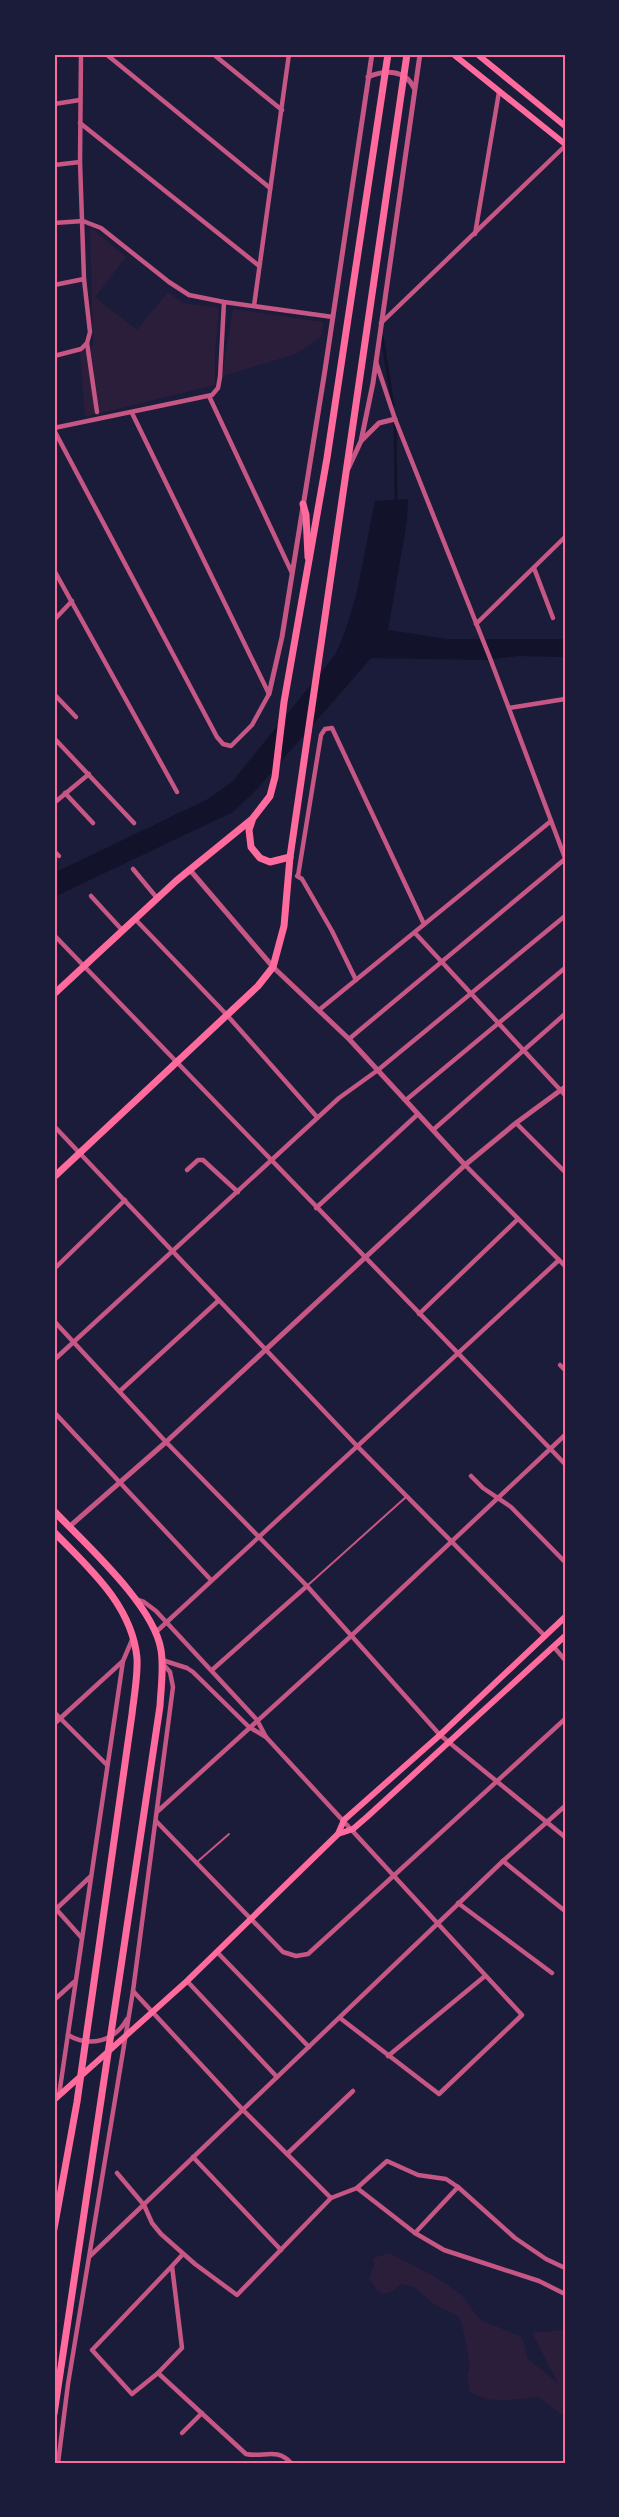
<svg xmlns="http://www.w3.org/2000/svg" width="619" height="2517" font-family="'PT Serif',serif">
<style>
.green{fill:#2a1e3b}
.water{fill:#12122b}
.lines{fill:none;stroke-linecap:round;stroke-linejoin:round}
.stream{stroke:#12122b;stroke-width:3}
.service{stroke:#c65784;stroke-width:2}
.minor{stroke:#c65784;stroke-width:4.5}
.tertiary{stroke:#c65784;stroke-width:5}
.secondary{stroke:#ff6b9d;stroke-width:6}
.primary{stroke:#ff6b9d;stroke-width:7}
.neatline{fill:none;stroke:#ff6b9d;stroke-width:2}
</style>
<rect width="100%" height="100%" fill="#1b1b3a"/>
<!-- green -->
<g class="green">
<path d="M90,227L126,257L95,297L137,330L168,292L183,303L219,308L215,354V385L85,417L80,352L93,345Z"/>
<path d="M233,309L323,322L321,337L296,354L222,376Z"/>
<path d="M389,2253C413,2265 439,2277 460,2294C469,2302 473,2313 481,2320L520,2336L523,2339L528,2359L558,2383L532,2333L565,2330V2417L538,2397C515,2399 490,2405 470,2392L467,2377L470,2364L462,2324L458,2316L432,2303L414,2287L401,2284L391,2292L383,2294L377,2290L369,2279L374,2265L373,2258Z"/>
</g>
<!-- water -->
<path class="water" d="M408,499L407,521L388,630L447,639H565V657L518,656L486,660L371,658L256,790L233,812L54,897V873L208,799L232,782L335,655C358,608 364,552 375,501Z"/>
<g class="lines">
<!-- stream -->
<g class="stream">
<path d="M382,336L393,406"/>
<path d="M395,422L396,501"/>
</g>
<!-- service -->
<g class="service">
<path d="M308,1585L406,1497"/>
<path d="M197,1862L229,1834"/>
</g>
<!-- minor -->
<g class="minor">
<path d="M106,54L270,188"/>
<path d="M213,54L282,110"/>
<path d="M54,104L80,100"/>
<path d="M80,123L258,265"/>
<path d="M54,165L80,162"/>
<path d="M54,223L83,221L101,228L169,282L189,295L224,302L333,317"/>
<path d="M475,234L499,92"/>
<path d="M54,285L84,279"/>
<path d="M254,306L289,54"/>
<path d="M381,323L565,146"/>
<path d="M87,343L97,412"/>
<path d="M54,356L81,349L87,343L90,332L84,279L80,162L81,54"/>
<path d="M376,362L395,419L490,658L565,858"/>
<path d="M209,396L292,573"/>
<path d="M54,428L212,395L218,388L220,377L224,302"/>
<path d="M54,430L217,737L223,744L231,746L252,725L269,694L132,413"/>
<path d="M534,568L553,618"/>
<path d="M54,570L177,792"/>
<path d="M54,620L72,601"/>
<path d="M476,624L565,537"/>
<path d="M54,694L76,717"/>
<path d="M509,708L565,699"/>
<path d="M54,738L134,823"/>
<path d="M65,793L93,823"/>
<path d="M54,803L89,774"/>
<path d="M54,851L59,856"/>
<path d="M133,869L157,898"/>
<path d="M297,876L302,879L332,931L356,980"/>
<path d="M298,876L321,735L325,729L332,728L424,924"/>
<path d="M91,896L123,931"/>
<path d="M135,919L226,1014L317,1117"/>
<path d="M415,933L565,1095"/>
<path d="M54,935L565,1464"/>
<path d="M319,1010L551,821"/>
<path d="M349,1039L565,859"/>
<path d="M406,1100L565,968"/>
<path d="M516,1123L565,1172"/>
<path d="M54,1126L358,1447L545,1636"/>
<path d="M433,1130L565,1014"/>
<path d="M465,1165L565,1266"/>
<path d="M187,1170L198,1160H203L238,1192"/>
<path d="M316,1208L418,1114"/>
<path d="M54,1269L125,1200"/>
<path d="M419,1314L518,1219"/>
<path d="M54,1321L166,1442L307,1586L440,1735L565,1837"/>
<path d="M54,1360L339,1098L378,1070L565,916"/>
<path d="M560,1365L565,1370"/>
<path d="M120,1391L218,1301"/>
<path d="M54,1412L211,1580"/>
<path d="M471,1476L483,1488L511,1507L565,1562"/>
<path d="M135,1599L144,1602L156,1611L257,1720L266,1737L522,2015L439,2094L340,2018"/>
<path d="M156,1632L559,1260"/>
<path d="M554,1647L565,1660"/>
<path d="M162,1660L187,1668L193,1672L249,1727L266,1737"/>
<path d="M212,1670L307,1586"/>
<path d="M54,1712L107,1765"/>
<path d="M54,1724L123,1661"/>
<path d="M158,1811L351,1636L565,1435"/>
<path d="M157,1822L283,1952L296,1956L308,1954L565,1719"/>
<path d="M503,1861L565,1911"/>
<path d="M458,1903L552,1973"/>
<path d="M56,1909L81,1937"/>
<path d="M54,1911L91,1876"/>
<path d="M217,1952L309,2047"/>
<path d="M187,1981L277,2077"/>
<path d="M133,1991L243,2110L331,2198"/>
<path d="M54,2000L74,1982"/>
<path d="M68,2035C90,2048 115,2041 127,2019"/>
<path d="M388,2056L485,1976"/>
<path d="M59,2095L123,1661L132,1640"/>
<path d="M287,2154L353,2091"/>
<path d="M193,2157L281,2250"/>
<path d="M117,2173L144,2205L152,2223L161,2234L195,2264L237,2295L331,2198L357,2188L387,2161L418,2175L446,2179L458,2187L515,2238L546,2259L565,2268"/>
<path d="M357,2188L415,2233L444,2250L539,2281L565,2294"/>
<path d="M415,2233L458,2187"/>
<path d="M90,2256L503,1861L565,1806"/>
<path d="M172,2266L182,2348L158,2373L132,2394L92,2350L93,2349L172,2266L183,2254"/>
<path d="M158,2373L246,2454C263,2458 277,2447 291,2463"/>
<path d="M182,2433L202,2413"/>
<path d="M58,2463L68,2384L133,1991L173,1687L170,1672L163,1664"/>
</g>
<!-- tertiary -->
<g class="tertiary">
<path d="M368,77C385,70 405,69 414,88"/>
<path d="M362,440L379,423L395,419"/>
<path d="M348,469L361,441L373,383L420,54"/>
<path d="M269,694L282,637L325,370L372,54"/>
<path d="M190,870L273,967L349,1039L465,1165"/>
<path d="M69,1527L166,1442L465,1165L516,1123L565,1087"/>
</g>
<!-- secondary -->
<g class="secondary">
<path d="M453,54L565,144"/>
<path d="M477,54L565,126"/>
<path d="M338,1834L353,1829L368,1816L565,1636"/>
<path d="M54,2100L187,1981L338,1834L344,1820L440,1735L565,1617"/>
</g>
<!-- primary -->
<g class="primary">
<path d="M303,504L306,515L308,557"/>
<path d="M290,857L270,862L260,858L251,847L249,830L253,818L270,796L275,777L284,702L327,458L388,54"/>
<path d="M54,994L176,881L251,820"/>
<path d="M54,1177L258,986L273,967L284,926L290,857L407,54"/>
<path d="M54,1511C85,1544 154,1605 161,1650C164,1668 161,1687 160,1706L54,2414"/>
<path d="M54,1532C89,1568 132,1605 137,1658C138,1676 134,1696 132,1714L77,2102L54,2229"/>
</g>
</g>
<!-- border -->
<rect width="619" height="2517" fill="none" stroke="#1b1b3a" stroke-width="111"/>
<rect x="56" y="56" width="508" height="2406" class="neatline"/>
</svg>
